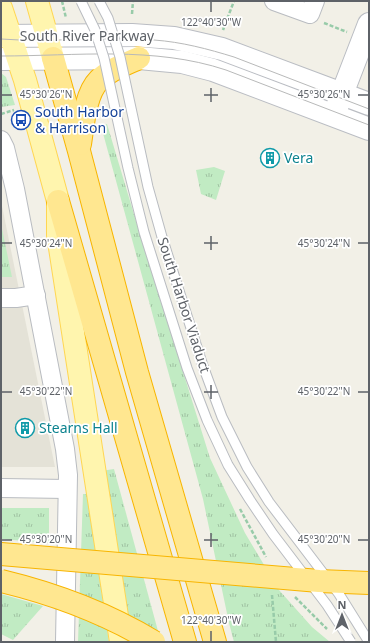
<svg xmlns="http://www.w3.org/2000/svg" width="370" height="643" font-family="'Noto Sans',sans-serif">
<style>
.education{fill:#e4e2d7}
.grass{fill:url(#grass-tufts)}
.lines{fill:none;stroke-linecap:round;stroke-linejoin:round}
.street-casing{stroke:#b9bcc1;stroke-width:20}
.secondary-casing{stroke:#babdc3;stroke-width:24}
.primary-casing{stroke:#ffd652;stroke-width:24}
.highway-casing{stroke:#f8b500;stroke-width:24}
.path{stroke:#98cba9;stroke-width:2.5;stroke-dasharray:4 2;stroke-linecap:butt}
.street{stroke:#fff;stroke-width:18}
.secondary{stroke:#fff;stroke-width:22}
.primary{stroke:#fff5ae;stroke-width:22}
.highway{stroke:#ffe790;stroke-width:22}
.tram{stroke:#b8b9b9;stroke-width:1}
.lane-bridge-casing{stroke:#b9bcc1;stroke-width:11;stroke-linecap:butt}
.highway-bridge-casing{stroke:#f8b500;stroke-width:24;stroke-linecap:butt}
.lane-bridge{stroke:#fff;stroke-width:9}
.highway-bridge{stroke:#ffe790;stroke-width:22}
.ticks{fill:none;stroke:#5e6268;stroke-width:1.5}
.labels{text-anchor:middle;stroke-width:3.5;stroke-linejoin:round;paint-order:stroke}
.street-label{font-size:14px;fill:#5e6268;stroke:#fff}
.transit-label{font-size:14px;fill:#164399;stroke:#fff;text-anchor:start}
.culture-label{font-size:14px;fill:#0d838f;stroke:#fff;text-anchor:start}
.ticks-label{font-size:10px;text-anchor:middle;fill:#5e6268;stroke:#fff;stroke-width:3.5;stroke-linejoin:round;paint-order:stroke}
</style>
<defs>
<pattern id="grass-tufts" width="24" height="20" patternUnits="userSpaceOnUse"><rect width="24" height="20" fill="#c1ebc3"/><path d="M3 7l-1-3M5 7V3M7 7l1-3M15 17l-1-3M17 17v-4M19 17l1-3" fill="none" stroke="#a0c2a2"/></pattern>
</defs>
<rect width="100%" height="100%" fill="#f2f0e7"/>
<!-- education -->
<path class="education" d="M1,201L55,467H1Z"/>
<!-- grass -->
<g class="grass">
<path d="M1,73L6,77L15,105L1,107Z"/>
<path d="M107,124L139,231L210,458L245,533L279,590L312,627L330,642H234L229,623L203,499L101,126Z"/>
<path d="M214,167L225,171L216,200L201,194L196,170Z"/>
<path d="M1,224L12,277H1Z"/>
<path d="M114,469L161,642H130L101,471Z"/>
<path d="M83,494H87L109,642H78Z"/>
<path d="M1,508H49V543L1,539Z"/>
<path d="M1,594L43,606L13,640L1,634Z"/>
</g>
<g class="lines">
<!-- street casing -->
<g class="street-casing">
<g id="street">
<path d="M274,1L310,14L315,1"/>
<path d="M1,140L5,148L15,189L65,449L68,475L65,642"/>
<path d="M1,298H16L36,295"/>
<path d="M1,488L67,489"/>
</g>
</g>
<!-- secondary casing -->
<g class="secondary-casing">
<g id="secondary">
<path d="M1,36L132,35L174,38L222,49L369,104"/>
<path d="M1,59L139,58L182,62L213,70L369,129"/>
<path d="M337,107L369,24"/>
</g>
</g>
<!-- primary casing -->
<g class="primary-casing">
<g id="primary">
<path d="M37,1L53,58"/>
<path d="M1,8L25,80L58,201V235L121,642"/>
</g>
</g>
<!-- highway casing -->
<g class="highway-casing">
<g id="highway">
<path d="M53,58L79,151L137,372L215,642"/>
<path d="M80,144C83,125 85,94 99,80C110,69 126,64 139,58"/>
<path d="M58,201L185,642"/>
</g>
</g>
<!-- path -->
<g class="path">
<path d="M62,1L66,18"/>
<path d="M132,14L133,1"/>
<path d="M324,23L347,32"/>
<path d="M223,30L234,1"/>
<path d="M1,114L14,110"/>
<path d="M240,509L266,557"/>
<path d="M272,595L276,642"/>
<path d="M295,597L327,629"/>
</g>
<!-- street -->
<use href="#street" class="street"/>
<!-- secondary -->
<use href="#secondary" class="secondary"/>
<!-- primary -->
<use href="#primary" class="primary"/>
<!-- highway -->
<use href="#highway" class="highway"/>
<!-- tram -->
<g class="tram">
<path d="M83,1L96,28L109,68L133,185L146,235L191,375L211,427L232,468L247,492L262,515L321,592L353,642"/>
<path d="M97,1L106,21L117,52L145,185L157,229L210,391L223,424L242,462L263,495L335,592L366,642"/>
<path d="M1,39C52,43 103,36 154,40C182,42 208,49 234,57L369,109"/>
<path d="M1,56C76,56 154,46 226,70L369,125"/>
</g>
<!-- lane-bridge casing -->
<g class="lane-bridge-casing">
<g id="lane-bridge">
<path d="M81,1L95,30L104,58L128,168L144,232L187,368L207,420L228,465L250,500L273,534L327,605L351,642"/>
<path d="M99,1L108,18L120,57L148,187L162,237L203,366L222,417L247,467L269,502L339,594L369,642"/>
</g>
</g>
<!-- highway-bridge casing -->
<g class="highway-bridge-casing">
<g id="highway-bridge">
<path d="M1,554L319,581L369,583"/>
<path d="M1,581C55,594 106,613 154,642"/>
</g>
</g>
<!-- lane-bridge -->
<use href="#lane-bridge" class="lane-bridge"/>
<!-- highway-bridge -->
<use href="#highway-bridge" class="highway-bridge"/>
</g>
<!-- ticks -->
<path class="ticks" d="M211,2V12M211,88V102M2,95H12M204,95H218M358,95H368M211,236V250M2,243H12M204,243H218M358,243H368M211,385V399M2,392H12M204,392H218M358,392H368M211,533V547M2,540H12M204,540H218M358,540H368M211,631V641"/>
<!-- icons -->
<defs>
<g id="bus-ring" transform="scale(1)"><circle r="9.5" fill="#fff" stroke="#1a4fb4" stroke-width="1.5"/><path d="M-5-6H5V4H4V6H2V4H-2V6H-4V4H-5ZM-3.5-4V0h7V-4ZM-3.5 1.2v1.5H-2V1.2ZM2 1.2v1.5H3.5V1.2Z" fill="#1a4fb4"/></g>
<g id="building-ring" transform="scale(1)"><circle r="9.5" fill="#fff" stroke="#0f9aa8" stroke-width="1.5"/><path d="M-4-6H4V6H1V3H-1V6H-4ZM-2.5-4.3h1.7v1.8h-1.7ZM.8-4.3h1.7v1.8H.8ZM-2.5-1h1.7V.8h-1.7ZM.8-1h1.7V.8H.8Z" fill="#0f9aa8"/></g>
</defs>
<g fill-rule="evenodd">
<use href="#bus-ring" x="21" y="120"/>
<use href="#building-ring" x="270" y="158"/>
<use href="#building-ring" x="25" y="428"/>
</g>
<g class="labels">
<!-- street labels -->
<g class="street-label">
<text x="87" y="41">South River Parkway</text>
<text transform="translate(184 305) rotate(72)" y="5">South Harbor Viaduct</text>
</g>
<!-- transit labels -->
<g class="transit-label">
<text x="35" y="117">South Harbor<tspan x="35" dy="16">&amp; Harrison</tspan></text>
</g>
<!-- culture labels -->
<g class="culture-label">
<text x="284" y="163">Vera</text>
<text x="39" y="433">Stearns Hall</text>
</g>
</g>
<g class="ticks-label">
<text x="211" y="26">122°40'30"W</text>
<text x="46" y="98">45°30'26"N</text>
<text x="324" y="98">45°30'26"N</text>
<text x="46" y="247">45°30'24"N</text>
<text x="324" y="247">45°30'24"N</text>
<text x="46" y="395">45°30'22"N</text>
<text x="324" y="395">45°30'22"N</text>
<text x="46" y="543">45°30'20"N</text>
<text x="324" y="543">45°30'20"N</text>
<text x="211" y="624">122°40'30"W</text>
</g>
<!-- border -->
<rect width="370" height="643" fill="none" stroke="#5e6268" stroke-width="4"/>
<!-- north arrow -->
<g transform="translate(342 615)" stroke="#ffffff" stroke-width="3" paint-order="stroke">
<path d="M0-3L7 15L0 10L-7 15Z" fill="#5e6268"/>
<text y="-6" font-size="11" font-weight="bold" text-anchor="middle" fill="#5e6268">N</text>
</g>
</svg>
